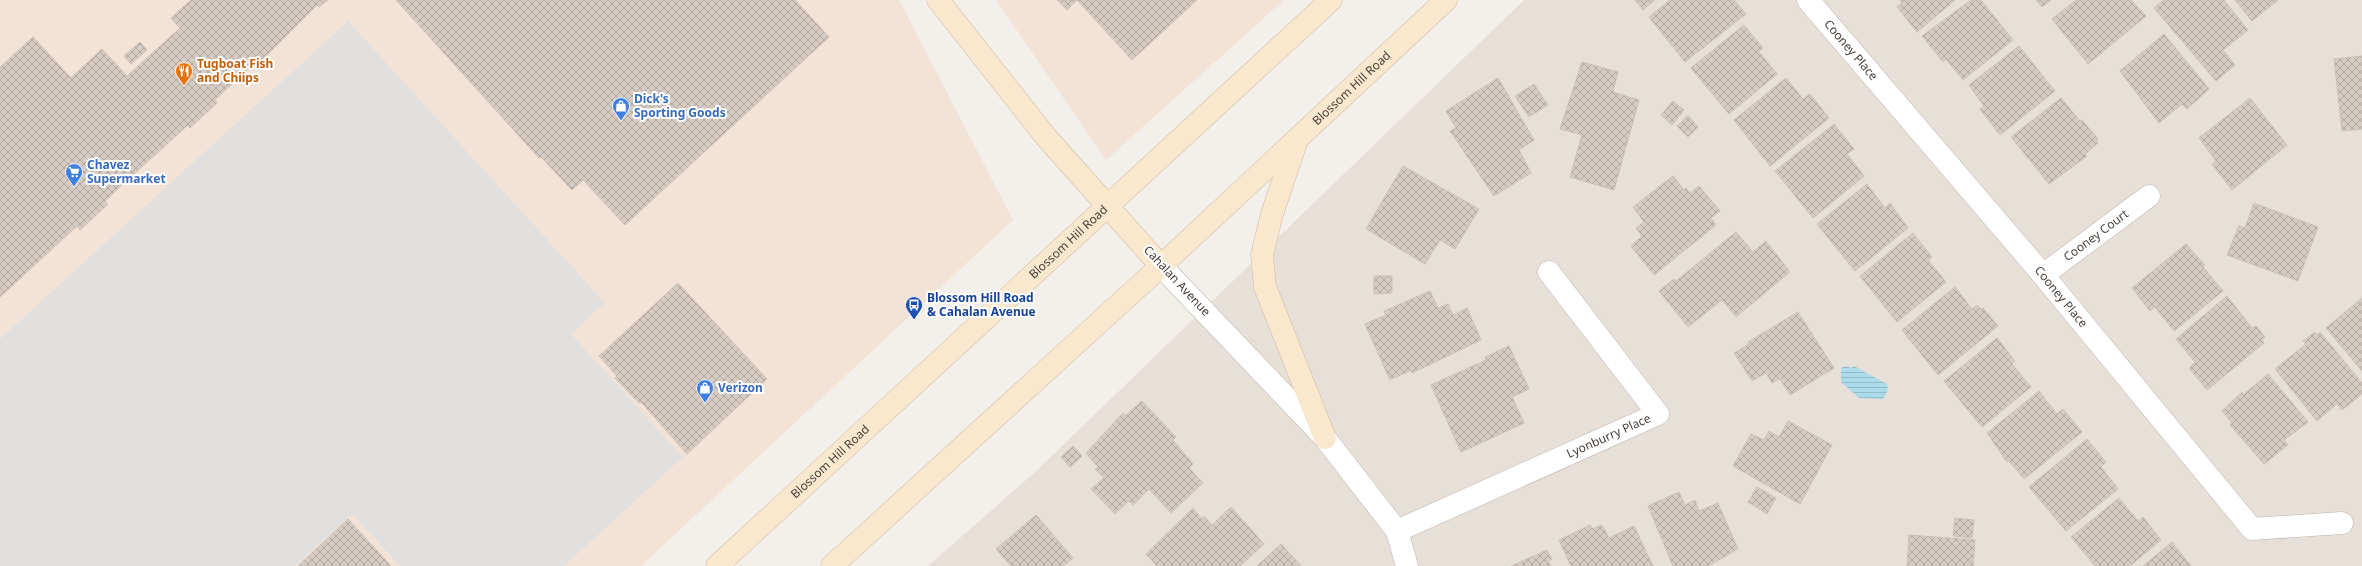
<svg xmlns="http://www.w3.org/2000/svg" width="2362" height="566" font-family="'Noto Sans',sans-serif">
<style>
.residential{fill:#e7e0d9}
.commercial{fill:#f3e3d7}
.parking{fill:#e2e0de}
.water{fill:url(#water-rules)}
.building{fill:url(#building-cross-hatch);stroke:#cec0b4}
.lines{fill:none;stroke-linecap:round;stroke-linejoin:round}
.street-casing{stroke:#beb5ad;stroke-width:23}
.secondary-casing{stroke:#cfba9e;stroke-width:23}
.street{stroke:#fff;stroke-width:22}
.secondary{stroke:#fae8ce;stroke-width:22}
.labels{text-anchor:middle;stroke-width:4;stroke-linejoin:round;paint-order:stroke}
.street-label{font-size:12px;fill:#473f39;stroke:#fff}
.food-label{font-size:12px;font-weight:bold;fill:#c56008;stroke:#fff;text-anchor:start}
.shop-label{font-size:12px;font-weight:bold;fill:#366cbe;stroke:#fff;text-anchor:start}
.transit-label{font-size:12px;font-weight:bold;fill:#164399;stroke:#fff;text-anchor:start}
</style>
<defs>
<pattern id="water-rules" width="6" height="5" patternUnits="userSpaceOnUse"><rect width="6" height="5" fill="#acdbea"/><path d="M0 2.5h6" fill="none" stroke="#95bdc9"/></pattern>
<pattern id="building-cross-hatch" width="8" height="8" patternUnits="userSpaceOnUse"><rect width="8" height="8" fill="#d7ccc3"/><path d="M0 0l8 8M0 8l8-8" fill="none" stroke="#b0a79f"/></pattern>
</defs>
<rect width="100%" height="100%" fill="#f3efea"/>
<!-- residential -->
<path class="residential" d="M1524,0H2362V566H928L1034,473Z"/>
<!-- commercial -->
<g class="commercial">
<path d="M0,0H899L1013,220L641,566H0Z"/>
<path d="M996,0H1284L1106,160Z"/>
</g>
<!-- parking -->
<path class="parking" d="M348,21L605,303L571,334L683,457L564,566H400L352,514L295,566H0V339Z"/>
<!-- water -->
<path class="water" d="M1846,366L1851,368L1854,366L1887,384L1888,390L1883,399L1859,398L1841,382V368Z"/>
<!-- building -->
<g class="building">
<path d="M191,0H328L319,7L317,5L255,67L253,64L215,100L217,103L190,128L188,125L126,181L105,201L108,204L80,230L77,226L0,297V67L33,37L71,78L102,49L127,76L180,28L171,18Z"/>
<path d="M396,0H795L829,37L625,225L583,180L572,190L541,157L539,158Z"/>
<path d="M1057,0H1197L1132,60L1077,0L1067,10Z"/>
<path d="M1635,0H1655L1643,10Z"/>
<path d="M1670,0H1734L1746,14L1685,62L1649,17Z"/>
<path d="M1900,0H1955L1917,32L1897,7L1902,3Z"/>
<path d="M1971,0H1981L2013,40L1963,80L1946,59L1943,62L1922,36Z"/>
<path d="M2036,0H2051L2042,7Z"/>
<path d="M2076,0H2131L2146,16L2088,64L2052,19Z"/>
<path d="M2163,0H2224L2248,30L2223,50L2235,65L2216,81L2154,8Z"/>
<path d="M2235,0H2278L2252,21Z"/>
<path d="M1744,25L1763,48L1759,52L1777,74L1729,114L1691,68Z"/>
<path d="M2164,34L2209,89L2187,109L2182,104L2159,123L2120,71Z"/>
<path d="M140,42L147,50L131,64L124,56Z"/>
<path d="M2019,46L2055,91L2000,135L1980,109L1984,106L1969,85Z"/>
<path d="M2362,56V129L2342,131L2334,59Z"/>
<path d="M1582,62L1618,72L1613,92L1639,100L1614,190L1570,177L1582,135L1560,129Z"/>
<path d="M1498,78L1534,140L1519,150L1531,173L1494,196L1450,131L1456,128L1446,111Z"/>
<path d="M1786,78L1803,99L1810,94L1829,118L1770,166L1734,120Z"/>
<path d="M1534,84L1548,105L1529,117L1515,96Z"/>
<path d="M2061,98L2080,121L2082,120L2098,139L2096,140L2098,143L2085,154L2087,156L2049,184L2011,137Z"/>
<path d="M2250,98L2287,145L2232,190L2212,164L2216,161L2199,138Z"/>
<path d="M1673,101L1684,110L1672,125L1661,115Z"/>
<path d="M1688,115L1698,127L1688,137L1677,126Z"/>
<path d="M1834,124L1854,149L1847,154L1864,176L1813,218L1775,171Z"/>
<path d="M1403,166L1479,209L1455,249L1440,240L1425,264L1366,229Z"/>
<path d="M1673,176L1684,190L1686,188L1690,193L1699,186L1720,211L1711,218L1716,225L1654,275L1631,246L1642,236L1636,228L1644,222L1633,207Z"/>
<path d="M1867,184L1885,208L1890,203L1908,228L1855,271L1817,224Z"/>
<path d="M2254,203L2318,227L2298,281L2227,255L2239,226L2245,228Z"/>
<path d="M1736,232L1753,252L1766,241L1790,272L1736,317L1722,300L1688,327L1659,291L1674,279L1676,281Z"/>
<path d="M1913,233L1932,257L1928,260L1946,282L1897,322L1860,276Z"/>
<path d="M2186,244L2205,265L2203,267L2223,291L2174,331L2155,307L2150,311L2132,288Z"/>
<path d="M1374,276H1392V293L1374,294Z"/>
<path d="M678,283L767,379L687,454L641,402L639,403L615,378L617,376L599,356Z"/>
<path d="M1955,287L1972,309L1977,305L1981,309L1983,308L1998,326L1938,375L1902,330Z"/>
<path d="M1430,291L1438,308L1448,304L1453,315L1467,308L1481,340L1412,373L1411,370L1390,380L1365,324L1386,315L1384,311Z"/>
<path d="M2227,296L2252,328L2256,326L2265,337L2262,340L2264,343L2207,390L2189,368L2195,362L2176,339Z"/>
<path d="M2362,298V371L2326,328Z"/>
<path d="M1798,312L1834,368L1790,395L1780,379L1772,383L1766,373L1752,381L1734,353L1749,344L1748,342Z"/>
<path d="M2315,332L2317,335L2320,332L2362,383V394L2342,410L2337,404L2317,421L2275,369L2306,344L2303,341Z"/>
<path d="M1997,338L2015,361L2012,364L2031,387L1982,427L1944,381Z"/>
<path d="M1509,346L1529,389L1512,397L1524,423L1461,452L1431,385L1486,360L1485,357Z"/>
<path d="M2268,374L2308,422L2284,440L2288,445L2264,464L2230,425L2232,423L2222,411L2242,392L2243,395Z"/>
<path d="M2039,391L2057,414L2063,409L2082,432L2024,479L2009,461L2007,462L1987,433Z"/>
<path d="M1142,401L1176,437L1173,440L1193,464L1189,468L1203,483L1171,513L1149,489L1133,505L1129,501L1115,514L1091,489L1104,478L1095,469L1098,467L1086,453L1123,413L1125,416Z"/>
<path d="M1788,421L1832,445L1800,504L1733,466L1751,434L1764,440L1769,431L1779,437Z"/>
<path d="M2087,439L2106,462L2101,467L2118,489L2066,531L2029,487Z"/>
<path d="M1073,446L1082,456L1070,467L1061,457Z"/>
<path d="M1757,487L1776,498L1767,514L1748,502Z"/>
<path d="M1679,492L1685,505L1695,500L1699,511L1718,503L1738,549L1708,566H1673L1648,506Z"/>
<path d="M2119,498L2138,521L2143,517L2161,540L2130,566H2095L2071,537Z"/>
<path d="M1231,507L1264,544L1240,566H1157L1146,554L1193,508L1202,519L1204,516L1212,525Z"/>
<path d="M1036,515L1073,558L1063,566H1011L996,549Z"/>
<path d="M1955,518L1974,520L1972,538L1953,536Z"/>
<path d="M348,519L391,566H298Z"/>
<path d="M1590,525L1592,529L1602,525L1609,538L1634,526L1653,566H1571L1559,540Z"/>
<path d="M1909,535L1975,540L1973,566H1907Z"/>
<path d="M2172,542L2191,566H2143Z"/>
<path d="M1281,544L1301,566H1257Z"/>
<path d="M1547,550L1552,559L1548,561L1551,566H1511Z"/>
</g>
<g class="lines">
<!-- street casing -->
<g class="street-casing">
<g id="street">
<path id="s1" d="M1808,0L2043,275L2252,529L2342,523"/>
<path d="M1161,266L1325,438L1397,531L1407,566"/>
<path id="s2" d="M2043,275L2149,196"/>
<path id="s3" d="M1397,531L1658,414L1549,272"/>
</g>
</g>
<!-- secondary casing -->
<g class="secondary-casing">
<g id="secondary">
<path d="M938,0L1046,137L1161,266"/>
<path d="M1297,140L1272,214L1262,255L1265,287L1325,438"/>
<path id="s4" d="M717,566L1331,0"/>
<path id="s5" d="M832,566L1161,266L1446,0"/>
</g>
</g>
<!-- street -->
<use href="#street" class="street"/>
<!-- secondary -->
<use href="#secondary" class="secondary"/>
</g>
<!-- icons -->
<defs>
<g id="restaurant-pin" transform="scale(0.9)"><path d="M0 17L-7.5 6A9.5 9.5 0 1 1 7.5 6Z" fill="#e8710a" stroke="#fff"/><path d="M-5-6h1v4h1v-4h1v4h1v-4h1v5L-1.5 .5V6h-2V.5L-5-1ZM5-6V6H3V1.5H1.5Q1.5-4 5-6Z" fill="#fff"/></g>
<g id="shop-pin" transform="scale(0.9)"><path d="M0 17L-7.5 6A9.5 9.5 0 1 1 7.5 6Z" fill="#3f7fe0" stroke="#fff"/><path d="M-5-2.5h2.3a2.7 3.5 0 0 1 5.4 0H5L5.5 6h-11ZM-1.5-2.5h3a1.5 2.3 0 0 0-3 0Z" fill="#fff"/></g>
<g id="supermarket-pin" transform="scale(0.9)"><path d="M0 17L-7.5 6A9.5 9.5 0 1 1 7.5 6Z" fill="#3f7fe0" stroke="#fff"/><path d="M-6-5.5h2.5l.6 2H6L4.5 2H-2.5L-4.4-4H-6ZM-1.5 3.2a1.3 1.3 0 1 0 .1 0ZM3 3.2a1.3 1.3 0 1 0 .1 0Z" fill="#fff"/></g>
<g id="bus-pin" transform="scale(0.9)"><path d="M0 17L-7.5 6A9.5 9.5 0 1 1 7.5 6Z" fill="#1a4fb4" stroke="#fff"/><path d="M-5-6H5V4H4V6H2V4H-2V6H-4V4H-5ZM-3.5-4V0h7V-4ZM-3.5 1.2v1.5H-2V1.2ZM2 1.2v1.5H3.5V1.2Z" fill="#fff"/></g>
</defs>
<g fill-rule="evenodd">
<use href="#restaurant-pin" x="184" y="71"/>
<use href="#shop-pin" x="621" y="106"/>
<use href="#supermarket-pin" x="74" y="172"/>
<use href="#bus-pin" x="914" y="305"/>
<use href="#shop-pin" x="705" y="388"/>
</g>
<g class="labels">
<!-- street labels -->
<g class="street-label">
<text dy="4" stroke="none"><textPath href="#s1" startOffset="66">Cooney Place</textPath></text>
<text dy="4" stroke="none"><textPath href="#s5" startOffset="706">Blossom Hill Road</textPath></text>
<text dy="4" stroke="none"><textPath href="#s2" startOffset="66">Cooney Court</textPath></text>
<text dy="4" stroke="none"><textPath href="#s4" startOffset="478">Blossom Hill Road</textPath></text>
<text transform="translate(1177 281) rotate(47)" y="4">Cahalan Avenue</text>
<text dy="4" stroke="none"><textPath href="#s1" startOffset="390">Cooney Place</textPath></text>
<text dy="4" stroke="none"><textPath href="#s3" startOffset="232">Lyonburry Place</textPath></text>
<text dy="4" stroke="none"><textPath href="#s4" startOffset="154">Blossom Hill Road</textPath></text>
</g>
<!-- food labels -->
<g class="food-label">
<text x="197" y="68">Tugboat Fish<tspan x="197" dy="14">and Chiips</tspan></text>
</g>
<!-- shop labels -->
<g class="shop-label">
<text x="634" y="103">Dick's<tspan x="634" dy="14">Sporting Goods</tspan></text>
<text x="87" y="169">Chavez<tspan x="87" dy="14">Supermarket</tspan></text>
<text x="718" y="392">Verizon</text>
</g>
<!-- transit labels -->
<g class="transit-label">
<text x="927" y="302">Blossom Hill Road<tspan x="927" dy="14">&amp; Cahalan Avenue</tspan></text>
</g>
</g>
</svg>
